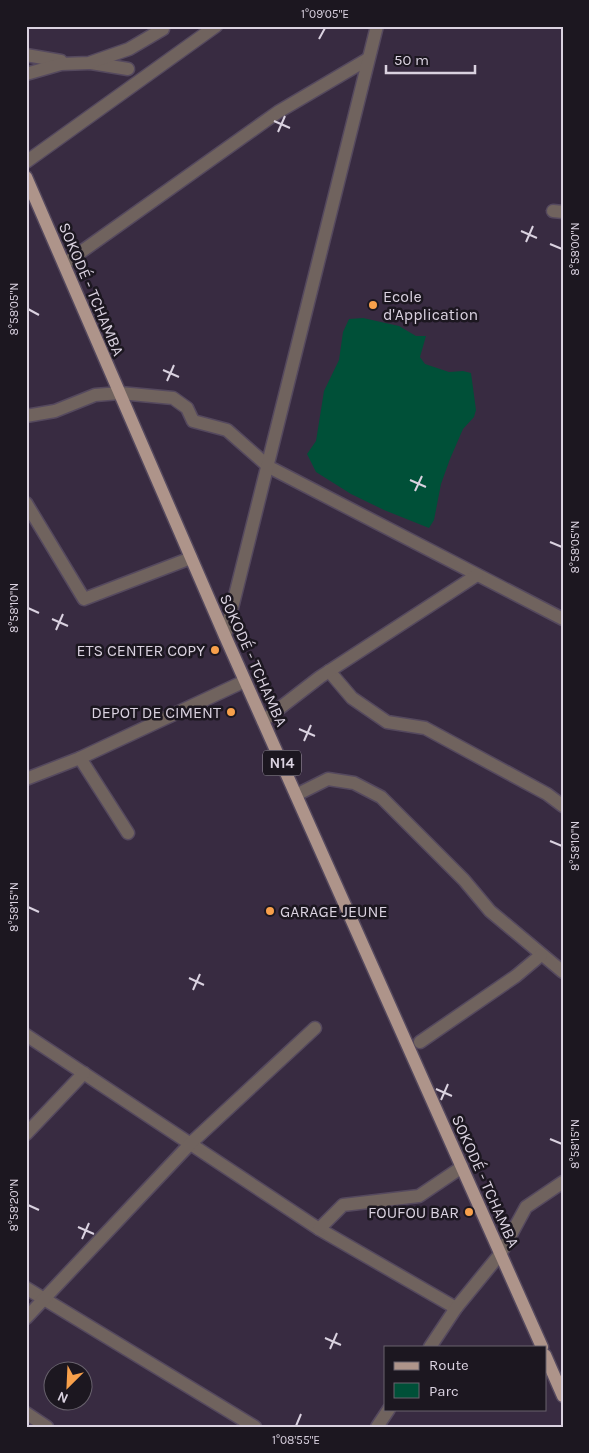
<svg xmlns="http://www.w3.org/2000/svg" width="589" height="1453" font-family="Karla,sans-serif">
<style>
.green{fill:#005038}
.lines{fill:none;stroke-linecap:round;stroke-linejoin:round}
.minor-casing{stroke:#55495e;stroke-width:15}
.major-casing{stroke:#55495e;stroke-width:15}
.minor{stroke:#70635e;stroke-width:12}
.major{stroke:#ae948a;stroke-width:12}
.ticks{fill:none;stroke:#dad2e0;stroke-width:2}
.poi-dot{fill:#f8a04b;stroke:#1c1720;stroke-width:2}
.labels{text-anchor:middle;stroke-width:5;stroke-linejoin:round;paint-order:stroke}
.shield{fill:#1c1720;stroke:#a19aa6;stroke-width:1}
.shield-label{font-size:15px;font-weight:bold;fill:#dad2e0}
.street-label{font-size:16px;fill:#dad2e0;stroke:#1c1720}
.poi-label{font-size:16px;fill:#dad2e0;stroke:#1c1720;text-anchor:end}
.neatline{fill:none;stroke:#dad2e0;stroke-width:2}
.ticks-label{font-size:12px;text-anchor:middle;fill:#dad2e0}
</style>
<rect width="100%" height="100%" fill="#382b41"/>
<!-- green -->
<path class="green" d="M363,318L399,326L416,336H426L420,357L425,364L449,372L463,371L471,373L476,410L474,417L463,429L450,459L441,484L434,520L429,528L384,510L351,494L316,472L307,454L316,441L324,391L339,360L343,332L349,319Z"/>
<g class="lines">
<!-- minor casing -->
<g class="minor-casing">
<g id="minor">
<path d="M26,55L61,61"/>
<path d="M91,63L128,69"/>
<path d="M26,74L61,64L89,63L129,49L163,29"/>
<path d="M26,162L216,26"/>
<path d="M553,211L563,212"/>
<path d="M64,264L278,112L368,59"/>
<path d="M26,416L55,411L95,395L120,393L173,398L187,408L193,421L227,430L269,467L563,619"/>
<path d="M26,503L84,599L191,558"/>
<path d="M225,636L377,26"/>
<path d="M329,671L352,698L387,722L425,728L547,794L563,806"/>
<path d="M263,721L320,677L477,575"/>
<path d="M26,779L80,758"/>
<path d="M296,795L328,779L354,783L381,797L464,880L490,911L563,972"/>
<path d="M128,833L80,758L245,681"/>
<path d="M26,1035L319,1229L456,1308"/>
<path d="M420,1042L516,976L541,955"/>
<path d="M26,1134L84,1073"/>
<path d="M319,1229L343,1205L419,1196L462,1167"/>
<path d="M26,1288L255,1427"/>
<path d="M26,1318L191,1143L315,1028"/>
<path d="M430,1347L456,1308L501,1253L526,1207L563,1182"/>
<path d="M26,1413L47,1427"/>
<path d="M377,1427L389,1409"/>
</g>
</g>
<!-- major casing -->
<g class="major-casing">
<g id="major">
<path d="M26,177L225,636L542,1347"/>
<path d="M545,1355L563,1396"/>
</g>
</g>
<!-- minor -->
<use href="#minor" class="minor"/>
<!-- major -->
<use href="#major" class="major"/>
</g>
<!-- ticks -->
<path class="ticks" d="M319,39L325,28M274,121L290,128M278,132L285,116M521,231L537,238M526,242L533,226M550,244L562,249M28,309L39,315M163,370L179,377M167,381L174,365M410,480L426,487M415,491L422,476M550,542L562,547M28,608L39,613M52,619L68,626M56,630L63,614M299,729L315,736M304,741L311,725M550,841L562,846M28,907L39,912M189,978L204,985M193,990L200,974M436,1089L452,1096M441,1100L448,1084M550,1139L562,1144M28,1205L39,1210M78,1227L94,1234M82,1239L89,1223M325,1338L341,1345M330,1349L337,1333M296,1426L301,1414"/>
<!-- markers -->
<g class="poi-dot">
<circle cx="373" cy="305" r="5"/>
<circle cx="215" cy="650" r="5"/>
<circle cx="231" cy="712" r="5"/>
<circle cx="270" cy="911" r="5"/>
<circle cx="469" cy="1212" r="5"/>
</g>
<g class="labels">
<!-- shield labels -->
<rect class="shield" x="263" y="750.5" width="38" height="25" rx="4"/>
<g class="shield-label">
<text x="282" y="768">N14</text>
</g>
<!-- street labels -->
<g class="street-label">
<text transform="translate(92 289) rotate(67)" y="6">SOKODÉ - TCHAMBA</text>
<text transform="translate(254 660) rotate(66)" y="6">SOKODÉ - TCHAMBA</text>
<text transform="translate(486 1181) rotate(66)" y="6">SOKODÉ - TCHAMBA</text>
</g>
<!-- poi labels -->
<g class="poi-label">
<text x="383" y="302" text-anchor="start">Ecole<tspan x="383" dy="18">d'Application</tspan></text>
<text x="205" y="656">ETS CENTER COPY</text>
<text x="221" y="718">DEPOT DE CIMENT</text>
<text x="280" y="917" text-anchor="start">GARAGE JEUNE</text>
<text x="459" y="1218">FOUFOU BAR</text>
</g>
</g>
<!-- border -->
<rect width="589" height="1453" fill="none" stroke="#1c1720" stroke-width="55"/>
<!-- legend -->
<rect x="384" y="1346" width="162" height="65" fill="#1c1720" stroke="#68626d"/>
<rect x="394" y="1362" width="25" height="8" fill="#ae948a" stroke="#68626d"/>
<text x="429" y="1370" font-size="15" fill="#dad2e0">Route</text>
<rect x="394" y="1383" width="25" height="15" fill="#005038" stroke="#68626d"/>
<text x="429" y="1396" font-size="15" fill="#dad2e0">Parc</text>
<!-- north arrow -->
<g transform="translate(68 1386) rotate(204)"><circle r="24" fill="#1c1720" stroke="#68626d"/>
<path d="M0-4L9 19L0 12L-9 19Z" fill="#f8a04b"/>
<text y="-8" font-size="14" font-weight="bold" text-anchor="middle" fill="#dad2e0">N</text>
</g>
<!-- scale -->
<path d="M386 65v8h89v-8" fill="none" stroke="#dad2e0" stroke-width="2.5"/>
<text x="394" y="65" font-size="15" fill="#dad2e0" stroke="#1c1720" stroke-width="4" paint-order="stroke">50 m</text>
<rect x="28" y="28" width="534" height="1398" class="neatline"/>
<g class="ticks-label">
<text x="325" y="18">1°09'05"E</text>
<text transform="translate(575 249) rotate(-90)" y="4">8°58'00"N</text>
<text transform="translate(14 309) rotate(-90)" y="4">8°58'05"N</text>
<text transform="translate(575 547) rotate(-90)" y="4">8°58'05"N</text>
<text transform="translate(14 608) rotate(-90)" y="4">8°58'10"N</text>
<text transform="translate(575 846) rotate(-90)" y="4">8°58'10"N</text>
<text transform="translate(14 907) rotate(-90)" y="4">8°58'15"N</text>
<text transform="translate(575 1144) rotate(-90)" y="4">8°58'15"N</text>
<text transform="translate(14 1205) rotate(-90)" y="4">8°58'20"N</text>
<text x="296" y="1444">1°08'55"E</text>
</g>
</svg>
